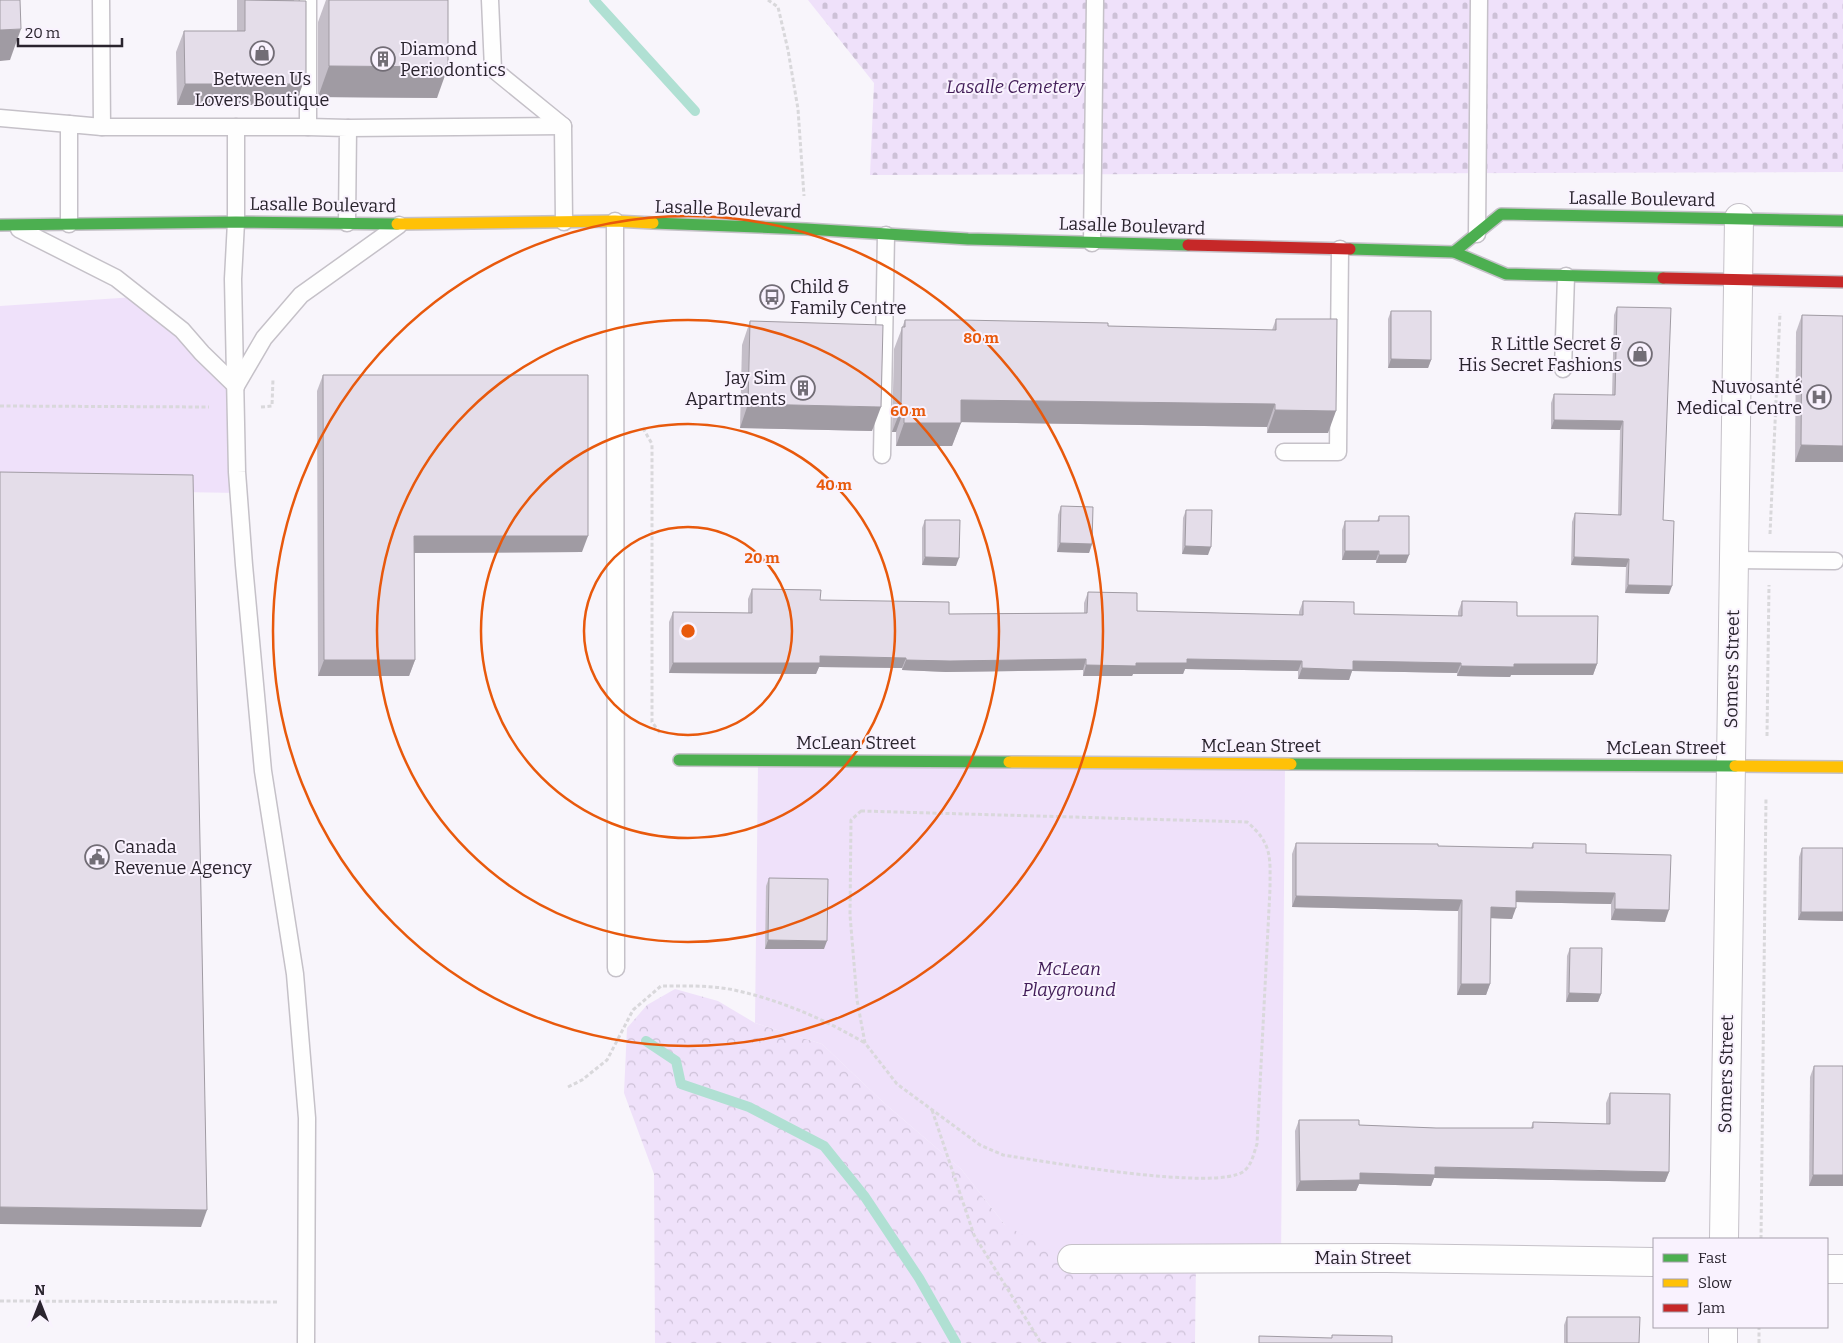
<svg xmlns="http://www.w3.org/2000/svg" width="1843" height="1343" font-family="Bitter,serif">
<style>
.forest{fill:url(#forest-crowns)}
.cemetery{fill:url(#cemetery-stones)}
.park{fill:#efe1fa}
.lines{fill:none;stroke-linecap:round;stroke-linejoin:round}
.stream{stroke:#b0e0d3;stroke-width:10}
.lane-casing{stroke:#c5c1c8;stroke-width:19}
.street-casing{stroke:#c5c1c8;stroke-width:30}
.fast-casing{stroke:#c5c1c8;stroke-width:14}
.slow-casing{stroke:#c5c1c8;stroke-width:14}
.jam-casing{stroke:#c5c1c8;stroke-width:14}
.path{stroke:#d9d8db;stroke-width:3;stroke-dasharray:4 2.5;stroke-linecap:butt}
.lane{stroke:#fefefe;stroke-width:16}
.street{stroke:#fefefe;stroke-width:28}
.fast{stroke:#4caf50;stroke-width:11}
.slow{stroke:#ffc107;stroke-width:11}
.jam{stroke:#c62828;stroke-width:11}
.wall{fill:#c4bec8}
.shaded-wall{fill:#a09ba3}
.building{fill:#e4dde9;stroke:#a09ba3}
.ring{fill:none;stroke:#e8590c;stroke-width:2.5}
.labels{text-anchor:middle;stroke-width:4;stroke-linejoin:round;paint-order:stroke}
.poi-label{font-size:18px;fill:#2a242e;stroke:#f9f2fe;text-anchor:start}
.park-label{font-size:18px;font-style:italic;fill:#421d58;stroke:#f9f2fe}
.street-label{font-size:18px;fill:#2a242e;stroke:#f9f2fe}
.centre{fill:#e8590c;stroke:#f9f2fe;stroke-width:2.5}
.ring-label{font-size:15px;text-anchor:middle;font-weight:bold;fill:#e8590c;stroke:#f9f2fe;stroke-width:4;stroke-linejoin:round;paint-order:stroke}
</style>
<defs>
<pattern id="forest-crowns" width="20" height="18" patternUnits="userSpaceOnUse" patternTransform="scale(1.25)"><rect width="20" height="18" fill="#efe1fa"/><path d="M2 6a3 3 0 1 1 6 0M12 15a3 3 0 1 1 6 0" fill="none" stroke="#cdc1d7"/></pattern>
<pattern id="cemetery-stones" width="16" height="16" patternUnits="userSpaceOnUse" patternTransform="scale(1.25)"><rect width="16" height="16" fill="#efe1fa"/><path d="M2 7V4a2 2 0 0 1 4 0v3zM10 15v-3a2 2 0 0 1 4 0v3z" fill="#cdc1d7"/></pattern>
</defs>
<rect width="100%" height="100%" fill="#f8f5fb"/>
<!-- forest -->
<path class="forest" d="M675,989L718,1001L755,1023L822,1044L884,1103L961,1169L1005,1225L1196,1261L1195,1343H655L654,1174L624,1093L627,1028L647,1005Z"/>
<!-- cemetery -->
<path class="cemetery" d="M808,0H1843V172L870,175L874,83Z"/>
<!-- park -->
<g class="park">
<path d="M135,297L236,386L239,493L0,489V306Z"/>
<path d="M758,764L1285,766L1281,1262H1071L1005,1225L961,1169L884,1103L822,1044L755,1023Z"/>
</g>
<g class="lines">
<!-- stream -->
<g class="stream">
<path d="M594,0L695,111"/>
<path d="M646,1041L676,1061L681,1084L749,1107L824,1146L865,1197L919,1278L956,1343"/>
</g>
<!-- lane casing -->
<g class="lane-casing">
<g id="lane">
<path d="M101,0L102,127"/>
<path d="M308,0V127L348,128L347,223"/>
<path d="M490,0L493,69L563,126L564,222"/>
<path d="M0,118L69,124"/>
<path d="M236,127V222L233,279L237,472L244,565L263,771L295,974L307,1118L306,1343"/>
<path d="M348,128L563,126"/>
<path d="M615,221L616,968"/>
<path d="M69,224V124L102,127H308"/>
<path d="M19,229L116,278L182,330L202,353L236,386"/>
<path d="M1477,234L1479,0"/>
<path d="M1092,243L1095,0"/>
<path d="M1563,369L1566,276"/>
<path d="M236,386L264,338L301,295L399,225"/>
<path d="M1284,452H1338L1340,249"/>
<path d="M882,455L886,235"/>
<path d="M1734,560L1835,561"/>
</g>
</g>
<!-- street casing -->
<g class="street-casing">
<g id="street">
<path d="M1724,1239L1739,218"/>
<path d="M1072,1259L1386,1258L1654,1262"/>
<path d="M1827,1269H1843"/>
<path d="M1723,1343V1327"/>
</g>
</g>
<!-- fast casing -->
<g class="fast-casing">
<g id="fast">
<path d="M653,223L806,229L968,239L1188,245"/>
<path d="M0,225L236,222L397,224"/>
<path d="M1350,249L1454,252L1506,274L1663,278"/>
<path d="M1454,252L1501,214L1843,221"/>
<path d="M679,760L1009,762"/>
<path d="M1291,764L1735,766"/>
</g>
</g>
<!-- slow casing -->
<g class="slow-casing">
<g id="slow">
<path d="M397,224L615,221L653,223"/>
<path d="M1009,762L1291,764"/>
<path d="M1735,766L1843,767"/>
</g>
</g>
<!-- jam casing -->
<g class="jam-casing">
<g id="jam">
<path d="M1188,245L1350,249"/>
<path d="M1663,278L1843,282"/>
</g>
</g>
<!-- path -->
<g class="path">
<path d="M768,0L778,7L788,50L798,109L804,196"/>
<path d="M0,406L209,407"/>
<path d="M261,407L272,406L273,379"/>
<path d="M643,428L652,444V722L661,734"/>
<path d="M1770,534L1780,313"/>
<path d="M1767,736L1769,585"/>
<path d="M861,811L1247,822C1273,844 1270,858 1270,889L1257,1144C1254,1152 1252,1165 1244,1171C1218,1192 1042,1161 1003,1155L980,1145L897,1084L865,1043L857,1000L850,915L851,820Z"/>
<path d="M568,1087L582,1080L607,1060L633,1010L661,986C685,986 710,985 734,990C780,1000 824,1019 865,1043"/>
<path d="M932,1110L974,1235L1041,1343"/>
<path d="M1761,1239L1766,797"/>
<path d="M0,1301L279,1302"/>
<path d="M1759,1343V1327"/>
</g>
<!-- lane -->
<use href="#lane" class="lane"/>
<!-- street -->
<use href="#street" class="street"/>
<!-- fast -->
<use href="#fast" class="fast"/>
<!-- slow -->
<use href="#slow" class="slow"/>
<!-- jam -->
<use href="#jam" class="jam"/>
</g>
<!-- wall -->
<g class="wall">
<path d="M237,0H294L298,97H290L287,105H177L176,52L184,31H237Z"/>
<path d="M326,0H448L437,98L318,97V22Z"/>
<path d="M1617,307L1663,520L1669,594L1625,593L1626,567L1571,565L1572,522L1575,513L1618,515L1620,430L1551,429V403L1554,394L1612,395L1614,315Z"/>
<path d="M1391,311L1431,360L1428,368H1388V319Z"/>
<path d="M1802,315L1843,316V462H1795L1796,332Z"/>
<path d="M1276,319L1328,433H1267V427L961,422L952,446H896V432H892L894,349L905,320L1108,326L1272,330Z"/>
<path d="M750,321L872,431L740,428L742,345Z"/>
<path d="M323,375L582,552L415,553V660L409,676H318L317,391Z"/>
<path d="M1061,506L1092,544L1089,553L1057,552L1058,515Z"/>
<path d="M1186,510L1208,555L1182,554L1183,518Z"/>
<path d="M1379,516L1406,563H1376V560H1342V530L1345,521H1377Z"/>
<path d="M925,520L956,566L922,565V528Z"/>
<path d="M752,589L820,600L949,614L1084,613V603L1088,592L1137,611L1299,615V612L1303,601L1354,614L1458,616V612L1462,601L1517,616L1597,664L1593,675H1511L1510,677L1457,676V673L1352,671L1349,680L1298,679V671L1185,669L1183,674H1133L1132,676H1083V670L946,672L902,670V668L819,667L816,674L669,673V622L673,612L748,613V599Z"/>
<path d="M1296,843L1531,848L1533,843L1586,853L1665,922L1611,920V904L1516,902L1512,919L1491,918L1490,984L1486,995H1457L1458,911L1292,907V854Z"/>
<path d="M1802,848H1843V921L1798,920L1799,857Z"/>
<path d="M769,878L824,949H765L766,886Z"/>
<path d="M1570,948L1601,994L1598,1002H1566L1567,956Z"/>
<path d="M1814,1066H1843V1186H1809L1810,1077Z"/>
<path d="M1610,1093L1669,1172L1665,1182L1434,1178L1431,1186L1359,1184L1356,1191H1296L1295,1131L1299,1120L1359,1125L1436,1128H1531L1533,1122L1606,1124V1103Z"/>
<path d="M1567,1317L1639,1343H1564V1325Z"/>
</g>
<!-- shaded-wall -->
<g class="shaded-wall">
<path d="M21,29L10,60L0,61V30Z"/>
<path d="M329,66L448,67L437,98L318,97Z"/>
<path d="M294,76H306L298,97H290L287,105H177L185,84Z"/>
<path d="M1391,359L1431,360L1428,368H1388Z"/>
<path d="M961,400L1275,404L1267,427L953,422Z"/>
<path d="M748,404L881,407L872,431L740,428Z"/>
<path d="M901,409H904L896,432H892Z"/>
<path d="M1275,410L1336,411L1328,433H1267Z"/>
<path d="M1554,420L1623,421L1620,430L1551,429Z"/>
<path d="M904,423H961L952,446H896Z"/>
<path d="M1801,445L1843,446V462H1795Z"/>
<path d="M414,536H588L582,552L408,553Z"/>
<path d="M1060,543L1092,544L1089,553L1057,552Z"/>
<path d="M1185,546L1211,547L1208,555L1182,554Z"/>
<path d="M1345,551H1379L1376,560H1342Z"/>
<path d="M1379,555H1409L1406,563H1376Z"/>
<path d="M925,557L959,558L956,566L922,565Z"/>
<path d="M1574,557L1629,559L1626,567L1571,565Z"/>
<path d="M1628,585L1672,586L1669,594L1625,593Z"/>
<path d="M820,656L906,658L902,668L819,667L816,674L669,673L673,663Z"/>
<path d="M1086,659L1083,670L946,672L902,670L906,660Z"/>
<path d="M1187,659L1302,661L1298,671L1185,669L1183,674H1133L1132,676H1083L1086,665L1136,663Z"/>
<path d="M324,660H415L409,676H318Z"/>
<path d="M1353,661L1461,663L1457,673L1352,671L1349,680L1298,679L1302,668Z"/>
<path d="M1514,664H1597L1593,675H1511L1510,677L1457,676L1461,666Z"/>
<path d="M1516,891L1615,893L1611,904L1512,902Z"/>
<path d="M1296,896L1462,900L1458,911L1292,907Z"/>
<path d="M1491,907L1516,908L1512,919L1487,918Z"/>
<path d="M1615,909L1669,910L1665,922L1611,920Z"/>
<path d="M1801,912H1843V921L1798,920Z"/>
<path d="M768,940L827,941L824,949H765Z"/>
<path d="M1461,984H1490L1486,995H1457Z"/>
<path d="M1569,993L1601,994L1598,1002H1566Z"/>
<path d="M1435,1167L1669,1172L1665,1182L1434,1178L1431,1186L1359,1184L1356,1191H1296L1300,1181L1360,1173Z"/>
<path d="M1813,1175H1843V1186H1809Z"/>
<path d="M0,1207L207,1210L201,1227L0,1224Z"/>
</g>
<!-- building -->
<g class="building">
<path d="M0,0H20L21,29L0,30Z"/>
<path d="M245,0L306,1V76H294V84H185L184,31H245Z"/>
<path d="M329,0H448V67L329,66Z"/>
<path d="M1617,307L1671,308L1663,520L1674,521L1672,586L1628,585L1629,559L1574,557L1575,513L1621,515L1623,421L1554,420V394L1615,395Z"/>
<path d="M1391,311H1431V360L1391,359Z"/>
<path d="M1802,315L1843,316V446L1801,445Z"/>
<path d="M1276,319H1337L1336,411L1275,410V404L961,400V423H904V409H901L902,327H905V320H961L1108,323V326L1276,330Z"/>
<path d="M750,321L883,325L881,407L748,404Z"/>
<path d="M323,375H588V536H414L415,660H324Z"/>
<path d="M0,472L193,475L207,1210L0,1207Z"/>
<path d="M1061,506L1093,507L1092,544L1060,543Z"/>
<path d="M1186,510H1212L1211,547L1185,546Z"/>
<path d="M1379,516H1409V555H1379V551H1345V521H1379Z"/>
<path d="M925,520H960L959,558L925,557Z"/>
<path d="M752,589L821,590L820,600L949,602V614L1087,613L1088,592L1137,593V611L1303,615V601L1354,602V614L1462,616V601L1517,602V616H1598L1597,664H1514V667L1461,666V663L1353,661V670L1302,668V661L1187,659V663H1136V666L1086,665V659L950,661L906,660V658L820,656V663H673V612L752,613Z"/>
<path d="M1296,843L1438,844V846L1533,848V843L1586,844V853L1671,855L1669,910L1615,909V893L1516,891V908L1491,907L1490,984H1461L1462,900L1296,896Z"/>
<path d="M1802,848H1843V912H1801Z"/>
<path d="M769,878L828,879L827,941L768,940Z"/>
<path d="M1570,948H1602L1601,994L1569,993Z"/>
<path d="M1814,1066H1843V1175H1813Z"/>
<path d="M1610,1093L1670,1094L1669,1172L1435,1167V1175L1360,1173V1180L1300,1181L1299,1120H1359V1125L1436,1128H1533V1122L1610,1124Z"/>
<path d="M1567,1317H1640L1639,1343H1567Z"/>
<path d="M1332,1335L1392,1336V1343H1259V1336L1332,1338Z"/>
</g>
<!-- distance rings -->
<g class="ring">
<circle cx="688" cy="631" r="104"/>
<circle cx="688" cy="631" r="207"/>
<circle cx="688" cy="631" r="311"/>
<circle cx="688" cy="631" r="415"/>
</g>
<!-- icons -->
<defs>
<g id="shop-ring" transform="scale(1.25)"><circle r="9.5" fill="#f9f2fe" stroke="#726d76" stroke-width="1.5"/><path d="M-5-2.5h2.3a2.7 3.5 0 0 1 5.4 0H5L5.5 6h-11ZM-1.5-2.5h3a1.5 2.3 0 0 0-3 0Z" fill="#726d76"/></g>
<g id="building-ring" transform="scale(1.25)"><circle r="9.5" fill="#f9f2fe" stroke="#726d76" stroke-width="1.5"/><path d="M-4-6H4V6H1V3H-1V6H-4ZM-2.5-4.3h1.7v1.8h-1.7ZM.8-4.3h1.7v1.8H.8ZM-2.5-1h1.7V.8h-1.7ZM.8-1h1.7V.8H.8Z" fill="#726d76"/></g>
<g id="bus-ring" transform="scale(1.25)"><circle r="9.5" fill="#f9f2fe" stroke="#726d76" stroke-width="1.5"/><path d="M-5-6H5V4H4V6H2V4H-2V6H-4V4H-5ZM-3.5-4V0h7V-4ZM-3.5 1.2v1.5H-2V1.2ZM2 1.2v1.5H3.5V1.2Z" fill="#726d76"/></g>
<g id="hospital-ring" transform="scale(1.25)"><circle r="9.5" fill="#f9f2fe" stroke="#726d76" stroke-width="1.5"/><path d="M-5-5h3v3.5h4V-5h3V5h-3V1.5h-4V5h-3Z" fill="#726d76"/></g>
<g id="civic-ring" transform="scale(1.25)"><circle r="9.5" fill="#f9f2fe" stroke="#726d76" stroke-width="1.5"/><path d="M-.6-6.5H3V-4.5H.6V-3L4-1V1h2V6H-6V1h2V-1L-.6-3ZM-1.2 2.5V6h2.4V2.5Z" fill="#726d76"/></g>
</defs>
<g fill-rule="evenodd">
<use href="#shop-ring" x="262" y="53"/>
<use href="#building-ring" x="383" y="59"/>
<use href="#bus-ring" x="772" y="297"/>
<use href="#shop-ring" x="1640" y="354"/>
<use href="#building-ring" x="803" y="388"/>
<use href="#hospital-ring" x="1819" y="397"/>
<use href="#civic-ring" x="97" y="857"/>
</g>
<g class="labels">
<!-- poi labels -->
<g class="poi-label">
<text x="400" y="55">Diamond<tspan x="400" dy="21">Periodontics</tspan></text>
<text x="262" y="85" text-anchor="middle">Between Us<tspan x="262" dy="21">Lovers Boutique</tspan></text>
<text x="790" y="293">Child &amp;<tspan x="790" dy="21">Family Centre</tspan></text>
<text x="1622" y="350" text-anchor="end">R Little Secret &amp;<tspan x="1622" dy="21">His Secret Fashions</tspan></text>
<text x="786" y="384" text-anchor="end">Jay Sim<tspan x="786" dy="21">Apartments</tspan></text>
<text x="1802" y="393" text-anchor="end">Nuvosanté<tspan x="1802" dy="21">Medical Centre</tspan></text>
<text x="114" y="853">Canada<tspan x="114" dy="21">Revenue Agency</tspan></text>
</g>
<!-- park labels -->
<g class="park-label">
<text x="1015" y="93">Lasalle Cemetery</text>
<text x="1069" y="975">McLean<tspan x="1069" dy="21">Playground</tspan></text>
</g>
<!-- street labels -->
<g class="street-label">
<text transform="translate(1642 199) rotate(1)" y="6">Lasalle Boulevard</text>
<text transform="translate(323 205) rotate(1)" y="6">Lasalle Boulevard</text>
<text transform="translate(728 209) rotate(2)" y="6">Lasalle Boulevard</text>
<text transform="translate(1132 226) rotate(2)" y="6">Lasalle Boulevard</text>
<text transform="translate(1732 669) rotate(-89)" y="6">Somers Street</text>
<text x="856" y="749">McLean Street</text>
<text x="1261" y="752">McLean Street</text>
<text x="1666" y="754">McLean Street</text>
<text transform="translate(1726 1074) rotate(-89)" y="6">Somers Street</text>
<text x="1363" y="1264">Main Street</text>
</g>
</g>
<circle cx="688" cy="631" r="8" class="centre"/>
<g class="ring-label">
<text x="981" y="343">80 m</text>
<text x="908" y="416">60 m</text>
<text x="834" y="490">40 m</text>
<text x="762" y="563">20 m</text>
</g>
<!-- legend -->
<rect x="1653" y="1238" width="175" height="90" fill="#f9f2fe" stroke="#a6a0ab"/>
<rect x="1663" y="1254" width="25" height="8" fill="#4caf50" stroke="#a6a0ab"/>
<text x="1698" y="1263" font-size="15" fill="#2a242e">Fast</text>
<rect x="1663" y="1279" width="25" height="8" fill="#ffc107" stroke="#a6a0ab"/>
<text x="1698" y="1288" font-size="15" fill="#2a242e">Slow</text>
<rect x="1663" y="1304" width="25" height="8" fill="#c62828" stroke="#a6a0ab"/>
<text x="1698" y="1313" font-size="15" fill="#2a242e">Jam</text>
<!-- north arrow -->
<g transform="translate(40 1303)" stroke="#f9f2fe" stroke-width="4" paint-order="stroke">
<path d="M0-4L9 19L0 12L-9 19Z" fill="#2a242e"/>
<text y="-8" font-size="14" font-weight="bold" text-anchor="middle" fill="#2a242e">N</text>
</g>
<!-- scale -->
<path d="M18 38v8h104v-8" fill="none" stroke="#2a242e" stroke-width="2.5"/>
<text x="25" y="38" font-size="15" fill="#2a242e" stroke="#f9f2fe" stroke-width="4" paint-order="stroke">20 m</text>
</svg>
